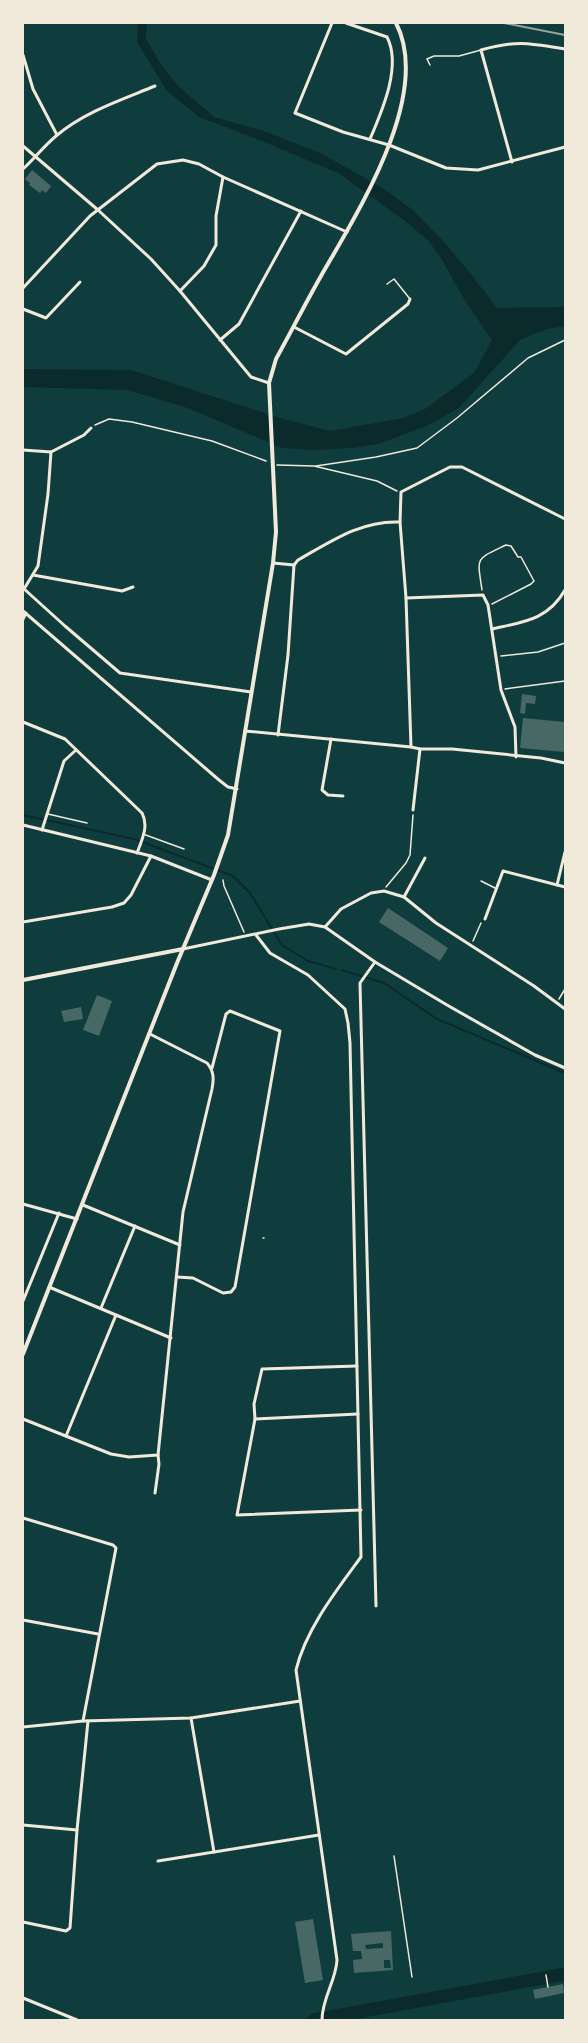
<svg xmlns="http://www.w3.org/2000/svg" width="588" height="2043" font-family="'Public Sans',sans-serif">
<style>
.water{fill:#0a2a2b}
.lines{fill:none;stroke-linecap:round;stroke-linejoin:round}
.stream{stroke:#0a2a2b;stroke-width:2}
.river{stroke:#0a2a2b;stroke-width:13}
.building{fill:#486865;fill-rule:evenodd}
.path{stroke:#f1e9da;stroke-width:1.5}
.service{stroke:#f1e9da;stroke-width:1.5}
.minor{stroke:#f1e9da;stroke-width:3}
.tertiary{stroke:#f1e9da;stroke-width:4}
.rail{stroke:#97a49c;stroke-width:2}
</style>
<rect width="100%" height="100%" fill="#0f3d3e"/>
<!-- water -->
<path class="water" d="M138,23H147L146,39L162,66L179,87L214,117L264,131L322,154L381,187L413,210L442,240L467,269L497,308L565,307V326L546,329L520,340L459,408L424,427L378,444L352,448L313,450L282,448L188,408L127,390L23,387V369L131,370L280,418L330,431L403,418L425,409L475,372L492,340L464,299L441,258L428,240L405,221L338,173L267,143L199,117L167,91L137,42Z"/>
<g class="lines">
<!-- stream -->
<g class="stream">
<path d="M23,815L134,839L233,876L250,893L282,945L308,961L336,969"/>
<path d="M342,970L384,983L437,1019L565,1073"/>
</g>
<!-- river -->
<path class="river" d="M314,2020L565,1974"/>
</g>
<!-- building -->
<g class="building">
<path d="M32,170L51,186L46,193L42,190L40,193L29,185L30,183L25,179Z"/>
<path d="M522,694L536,696L535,704L526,703L525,714L520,713Z"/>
<path d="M523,718L565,722V752L520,748Z"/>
<path d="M388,908L448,948L440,961L379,922Z"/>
<path d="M97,995L112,1001L99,1036L83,1030Z"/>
<path d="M81,1007L83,1019L64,1022L61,1011Z"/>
<path d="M313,1919L323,1980L305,1983L295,1922Z"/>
<path d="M391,1931L393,1970L354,1973L353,1960L362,1959L361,1951H353L351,1934ZM383,1943V1948L366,1949L365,1945ZM384,1960H390L391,1968H384Z"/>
<path d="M563,1984L564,1993L535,1999L533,1990Z"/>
</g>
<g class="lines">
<!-- path -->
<g class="path">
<path d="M95,425L109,419L132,422L212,441L266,461"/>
<path d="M277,465L314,466L377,481L397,491"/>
<path d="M316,466L376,457L417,448L457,418L528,358L565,340"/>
<path d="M482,590C477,556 475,560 506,545L511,546L518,557H521L534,581L531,584L492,604"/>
<path d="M501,656L538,652L565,643"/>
<path d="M505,689L565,681"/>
<path d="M223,880L224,886L244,932"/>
<path d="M386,887L406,863L410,855L413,815"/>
<path d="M473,941L481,923"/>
<path d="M559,999L565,989"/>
<path d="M263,1238H264"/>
<path d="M394,1856L412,1977"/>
<path d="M546,1975L548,1987"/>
</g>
<!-- service -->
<g class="service">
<path d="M430,65L427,59L434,56H459L481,50"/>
<path d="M387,284L394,279L410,299"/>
<path d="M48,814L87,823"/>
<path d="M143,834L184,849"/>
<path d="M481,881L495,888"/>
</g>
<!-- minor -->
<g class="minor">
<path d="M332,23L295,113L343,132L389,145L446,168L478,170L565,147"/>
<path d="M346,23L387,37C402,66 382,111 370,139"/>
<path d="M23,55L33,89L57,135"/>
<path d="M23,146L98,210L151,259L180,291L251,377L269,383"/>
<path d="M512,162L481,50C517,40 529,43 565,49"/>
<path d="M23,169C34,159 44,146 56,136C84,112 121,100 155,86"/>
<path d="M23,288L90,216L157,164L183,160L199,164L223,177L347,232"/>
<path d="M180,291L204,266L216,245V216L223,177"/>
<path d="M23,309L46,318L80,282"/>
<path d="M294,327L346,354L408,304L410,299"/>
<path d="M220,340L239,324L301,211"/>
<path d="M23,450L51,452L84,435L91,428"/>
<path d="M273,563L294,565L298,560C330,542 361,520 400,522"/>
<path d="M33,575L122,591L133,587"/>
<path d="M23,588L65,626L120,673L251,692"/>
<path d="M24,589L38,566L48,494L51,452"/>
<path d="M406,598L483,595L488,605L501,690L515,727L516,757"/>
<path d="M23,611L219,780L228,787L237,789"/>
<path d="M23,619L26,613"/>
<path d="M492,629C523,622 548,620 565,590"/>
<path d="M23,722L65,739L142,813C149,826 142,840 137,853"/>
<path d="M245,731L411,747L420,749H452L541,758L565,763"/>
<path d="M278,735L288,655L294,565"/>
<path d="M331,739L322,790L328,795L343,796"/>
<path d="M411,747L406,598L400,522L401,492L450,467H462L565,519"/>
<path d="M413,810L420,749"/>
<path d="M23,825L151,856L212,880"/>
<path d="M42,830L64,761L76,750"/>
<path d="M557,885L565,852"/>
<path d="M404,897L425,858"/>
<path d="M485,919L503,871L565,887"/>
<path d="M23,922L112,907L124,903L131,895L151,856"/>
<path d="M325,927L341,909L371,893L384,891L404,897L436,923L534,986L565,1009"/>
<path d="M256,935L270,953L308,975L345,1009L348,1023L350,1043L361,1557C336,1591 306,1629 296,1670L337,1960C336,1981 322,1998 322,2020"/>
<path d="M183,949L279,929L309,924L325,927L375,962L447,1005L535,1055L565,1068"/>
<path d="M375,962L360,983L376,1606"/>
<path d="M23,1204L77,1219"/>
<path d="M83,1205L180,1245"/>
<path d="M177,1277L193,1278L223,1293L231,1292L235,1287L280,1031L230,1011L226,1014L212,1068"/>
<path d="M49,1287L171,1338"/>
<path d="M23,1301L59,1213"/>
<path d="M101,1308L135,1226"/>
<path d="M357,1366L262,1369L254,1404L255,1419L237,1515L361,1510"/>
<path d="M23,1419L111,1454L129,1457L158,1455L183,1212L212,1089C214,1079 214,1071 207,1063L150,1034"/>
<path d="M255,1419L358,1414"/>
<path d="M66,1436L116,1315"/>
<path d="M155,1493L159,1464L158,1455"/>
<path d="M23,1518L113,1545L116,1548L83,1721"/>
<path d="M23,1620L98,1634"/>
<path d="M191,1718L214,1852"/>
<path d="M23,1727L83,1721L191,1718L300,1701"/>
<path d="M23,1825L77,1830"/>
<path d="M158,1861L319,1835"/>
<path d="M23,1922L66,1931L70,1928L77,1830L88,1721"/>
<path d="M23,1998L77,2020"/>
</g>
<!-- tertiary -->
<g class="tertiary">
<path d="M23,980L183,949"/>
<path d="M23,1354L177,963L214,875L228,835L273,563L276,532L269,383L276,359C291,332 305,304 321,276C357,213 433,95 396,23"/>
</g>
<!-- rail -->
<path class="rail" d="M504,23L565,35"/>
</g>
<!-- border -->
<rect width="588" height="2043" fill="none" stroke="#f1e9da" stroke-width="48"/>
</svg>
